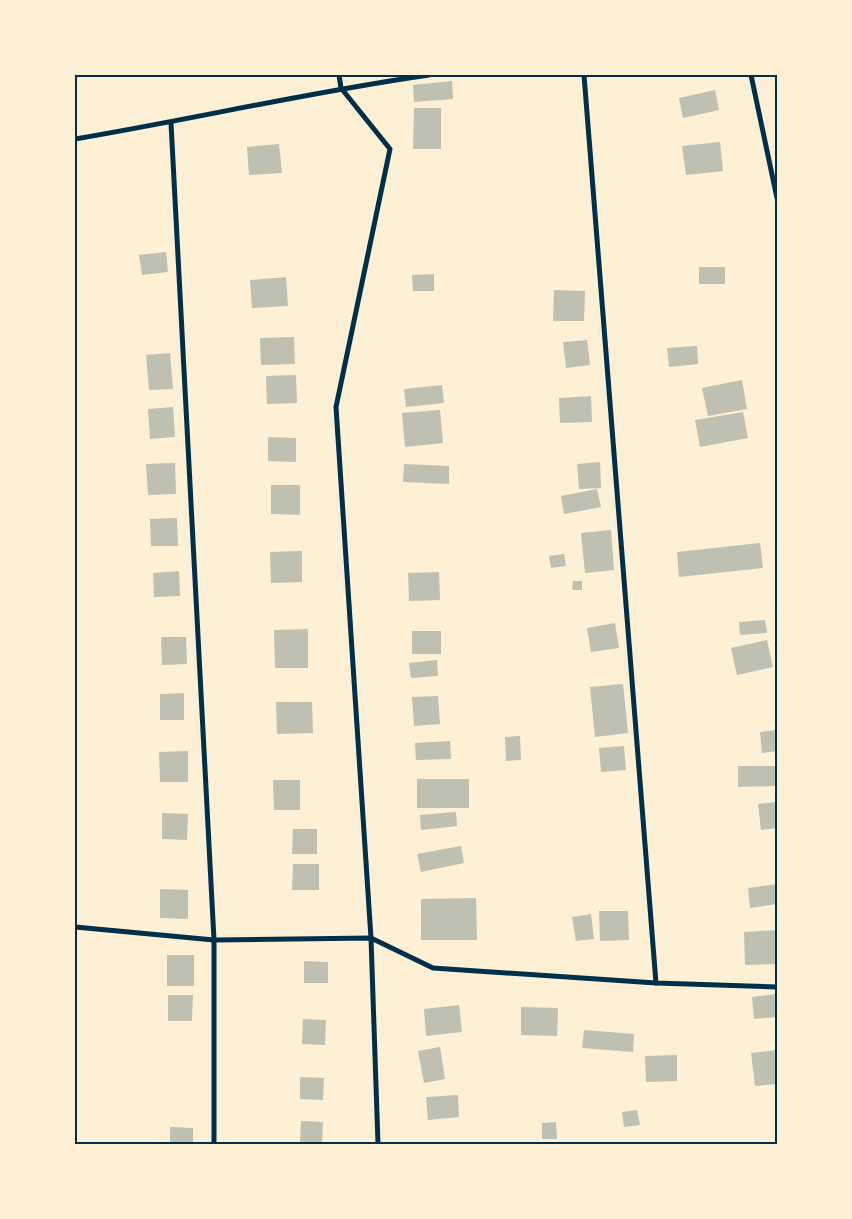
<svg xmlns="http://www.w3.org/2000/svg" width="852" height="1219" font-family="'Exo 2',sans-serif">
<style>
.building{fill:#bec0b2}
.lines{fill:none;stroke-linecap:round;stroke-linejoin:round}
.minor{stroke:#003049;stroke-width:5}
.neatline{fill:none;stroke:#003049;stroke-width:2}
</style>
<rect width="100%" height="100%" fill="#fdf0d5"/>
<!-- building -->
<g class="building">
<path d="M452,81L453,99L414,102L413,85Z"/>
<path d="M715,90L719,110L683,118L679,98Z"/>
<path d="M414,108H441V149H413Z"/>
<path d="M720,142L723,171L686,175L682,146Z"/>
<path d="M279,144L282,173L249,175L247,147Z"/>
<path d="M166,252L168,272L142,275L139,255Z"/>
<rect x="699" y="267" width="26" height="17"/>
<path d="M434,274V291H413L412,275Z"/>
<path d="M286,277L288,306L252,308L250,280Z"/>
<path d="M554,290L585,291L584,321H553Z"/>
<path d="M294,337L295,364L261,365L260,338Z"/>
<path d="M587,340L590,365L566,368L563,342Z"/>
<path d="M697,346L698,364L669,367L667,348Z"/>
<path d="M170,353L173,389L149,390L146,355Z"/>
<path d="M296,375L297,403L267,404L266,376Z"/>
<path d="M742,380L747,409L708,416L702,388Z"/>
<path d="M442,385L444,403L406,407L404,389Z"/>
<path d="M591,396L592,422L560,423L559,398Z"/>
<path d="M173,407L175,437L150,439L148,409Z"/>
<path d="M440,410L443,443L405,447L402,413Z"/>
<path d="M743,412L748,438L700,447L695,420Z"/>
<path d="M268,437L296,438V462L268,461Z"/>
<path d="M600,462L601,488L579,489L577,464Z"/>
<path d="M175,463L176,494L148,495L146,464Z"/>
<path d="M404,464L449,466V484L403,482Z"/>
<path d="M271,485H300V515L271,514Z"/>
<path d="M597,489L601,507L564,514L561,496Z"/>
<path d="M177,518L178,546H151L150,519Z"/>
<path d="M611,530L614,570L585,573L581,533Z"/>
<path d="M760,543L763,568L679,577L677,552Z"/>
<path d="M302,551V582L271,583L270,552Z"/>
<path d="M564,554L566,566L551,568L549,556Z"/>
<path d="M179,571L180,596L154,597L153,573Z"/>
<path d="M439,572L440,600L409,601L408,573Z"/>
<path d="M573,581H582V590H572Z"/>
<path d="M765,620L767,633L740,635L739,622Z"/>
<path d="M615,623L619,648L591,652L587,628Z"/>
<path d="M308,629V668H275L274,630Z"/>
<rect x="412" y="631" width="29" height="23"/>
<path d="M161,637H186L187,664L162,665Z"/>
<path d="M767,640L773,667L737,675L731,648Z"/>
<path d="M437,660L438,676L411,678L409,663Z"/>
<path d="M623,684L628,733L595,737L590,687Z"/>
<path d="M184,693V720H160V694Z"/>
<path d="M438,696L440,724L414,726L412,697Z"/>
<path d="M276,702H312L313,733L277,734Z"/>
<path d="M777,730V751L762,753L760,732Z"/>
<path d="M520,736L521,760L506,761L505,737Z"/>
<path d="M450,741L451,759L416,760L415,743Z"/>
<path d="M624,746L626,770L601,772L599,748Z"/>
<path d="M188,751V782H160L159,752Z"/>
<path d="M738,766H777V786L738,787Z"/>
<rect x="417" y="779" width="52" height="29"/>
<path d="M273,780H300V810H274Z"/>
<path d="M777,802V828L761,830L758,804Z"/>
<path d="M456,812L457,826L421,830L420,815Z"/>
<path d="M162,813L188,814L187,840L162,839Z"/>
<path d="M293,829H317V854H292Z"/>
<path d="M461,846L464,863L421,872L417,854Z"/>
<path d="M293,864H319V890H292Z"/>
<path d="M777,884V904L750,908L748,888Z"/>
<path d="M160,889L188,890V919L160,918Z"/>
<path d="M476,898L477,940H421V899Z"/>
<path d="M599,911H628L629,940L600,941Z"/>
<path d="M591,914L594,939L576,941L572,917Z"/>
<path d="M777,930V964L745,965L744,932Z"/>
<rect x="167" y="955" width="27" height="31"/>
<path d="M304,961L328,962V983H304Z"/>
<path d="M777,994V1017L754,1019L752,997Z"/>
<path d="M168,995H193L192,1021H168Z"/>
<path d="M459,1005L462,1032L426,1036L424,1009Z"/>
<path d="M521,1007L558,1008L557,1036L521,1035Z"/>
<path d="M303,1019L326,1020L325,1045L302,1044Z"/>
<path d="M584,1030L634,1034L633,1052L582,1048Z"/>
<path d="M440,1047L445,1079L424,1083L418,1051Z"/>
<path d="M777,1050V1084L755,1086L751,1053Z"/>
<path d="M677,1055V1081L646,1082L645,1056Z"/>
<path d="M300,1077L324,1078L323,1100L300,1099Z"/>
<path d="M458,1095L459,1117L428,1120L426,1097Z"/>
<path d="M637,1110L640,1125L624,1127L622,1112Z"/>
<path d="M301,1121L323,1122L322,1144H300Z"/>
<path d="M556,1122L557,1139H542V1123Z"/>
<path d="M170,1127L193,1128V1144H170Z"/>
</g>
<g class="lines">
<!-- minor -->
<g class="minor">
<path d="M339,75L341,88L390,149L336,407L371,938L378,1144"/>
<path d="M584,75L656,983"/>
<path d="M751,75L777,198"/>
<path d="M171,123L214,940V1144"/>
<path d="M75,139C193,119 310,92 429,75"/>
<path d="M75,927L214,940L371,938L433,968L656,983L777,987"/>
</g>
</g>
<!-- border -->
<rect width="852" height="1219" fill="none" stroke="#fdf0d5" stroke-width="152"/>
<rect x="76" y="76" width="700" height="1067" class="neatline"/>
</svg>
